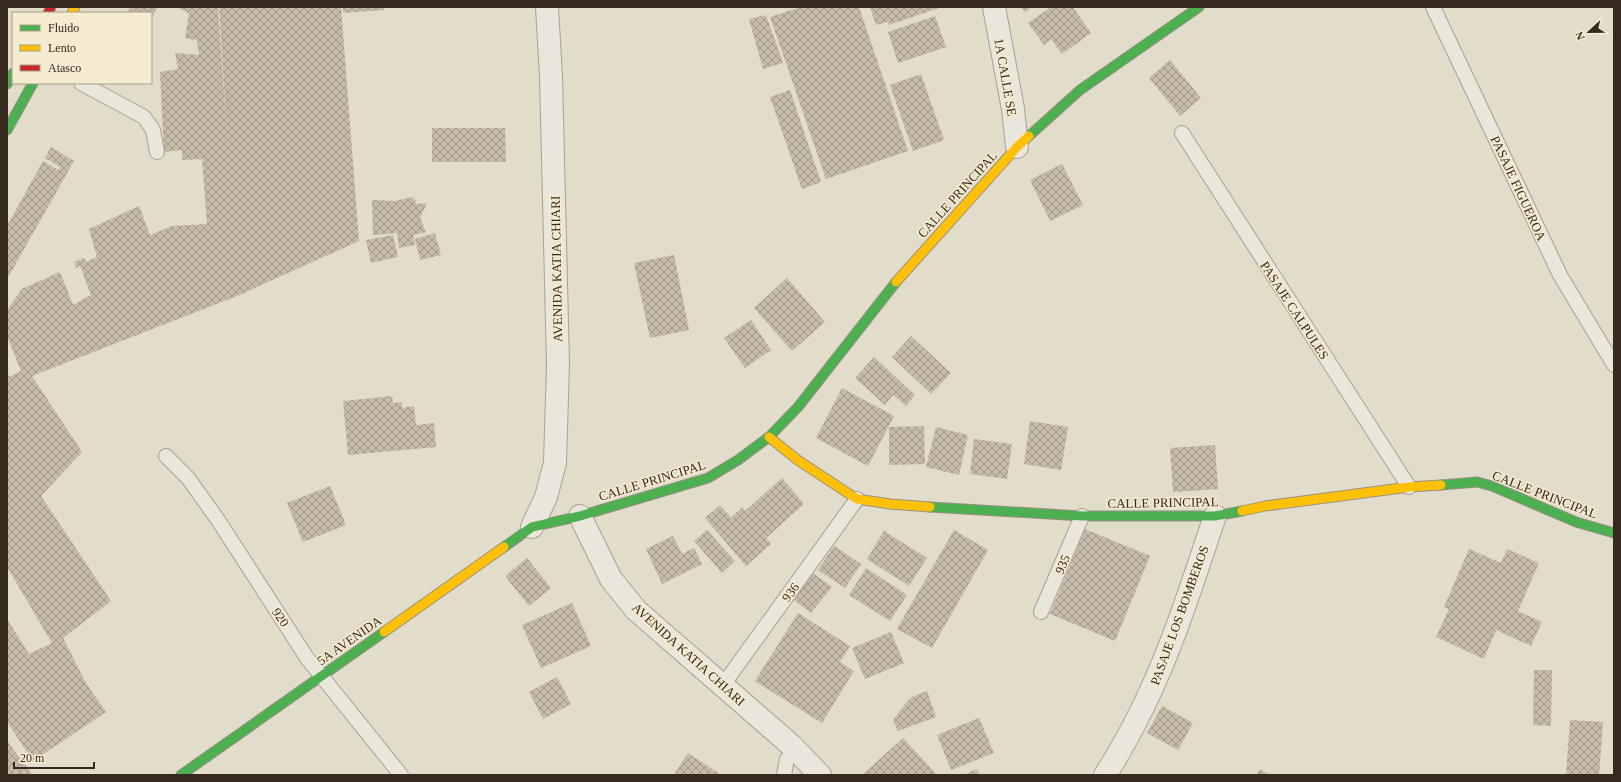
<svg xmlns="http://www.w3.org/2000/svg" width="1621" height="782" font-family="Georgia,serif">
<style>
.building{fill:url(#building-cross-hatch)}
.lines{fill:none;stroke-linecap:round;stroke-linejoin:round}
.lane-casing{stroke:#a7a194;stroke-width:16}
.street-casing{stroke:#a7a194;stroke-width:24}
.fast-casing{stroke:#979084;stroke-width:11}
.slow-casing{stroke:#979084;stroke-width:11}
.jam-casing{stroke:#979084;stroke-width:11}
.lane{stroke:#eae6dc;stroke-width:14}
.street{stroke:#eae6dc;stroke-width:22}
.fast{stroke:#4caf50;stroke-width:9}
.slow{stroke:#ffc107;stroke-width:9}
.jam{stroke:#c62828;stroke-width:9}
.labels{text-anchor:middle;stroke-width:3;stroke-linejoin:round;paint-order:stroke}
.street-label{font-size:13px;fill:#36291d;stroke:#f5ebcf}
</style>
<defs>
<pattern id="building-cross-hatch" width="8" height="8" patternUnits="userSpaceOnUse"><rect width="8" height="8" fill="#c6baab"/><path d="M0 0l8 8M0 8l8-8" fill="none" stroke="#a2978b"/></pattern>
</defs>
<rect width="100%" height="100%" fill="#e2dcca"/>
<!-- building -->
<g class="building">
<path d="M130,7H158L151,18V13H127Z"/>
<path d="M176,7H218L229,164L219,7H341L359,241L237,296L32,376L82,452L41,496L111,601L63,638L86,683L106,712L33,761L7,722V619L29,654L52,643L7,567V526L9,525L7,522V373L9,377L21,371L7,336V310L22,289L60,272L73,305L91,295L80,266L76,268L74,262L84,258L86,262L97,257L89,229L139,206L150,235L172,226L207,224L202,159L182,160V150L164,152L160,72L178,69L175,53L199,55L197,40L185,38L189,13Z"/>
<path d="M343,7H383L384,10L343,13Z"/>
<path d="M801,7H859L908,151L826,179L770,17Z"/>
<path d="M870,7H942L889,25L888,22L876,25Z"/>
<path d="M1021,7H1032L1025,12Z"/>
<path d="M1051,7H1073L1091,33L1062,54L1051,39L1044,45L1028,23Z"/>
<path d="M766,15L783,63L763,69L749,19Z"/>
<path d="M935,16L946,47L898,63L888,32Z"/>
<path d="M1170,60L1201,98L1180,116L1149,78Z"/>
<path d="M921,74L944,140L913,151L890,85Z"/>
<path d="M790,90L821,182L802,189L770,97Z"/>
<path d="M432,128H505L506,162H432Z"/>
<path d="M51,147L74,161L7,279V226L43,161L58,170L60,167L45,158Z"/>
<path d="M1062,164L1083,205L1050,221L1030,180Z"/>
<path d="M413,197L417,204L427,203L420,218L426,232L413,235L415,245L399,248L397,233L373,235L372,200L394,201Z"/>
<path d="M435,233L441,255L420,260L415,239Z"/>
<path d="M393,235L398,257L371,263L366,240Z"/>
<path d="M674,255L689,330L650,338L634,263Z"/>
<path d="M787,278L825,322L792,351L754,308Z"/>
<path d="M751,320L771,350L745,368L724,338Z"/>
<path d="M911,336L951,373L931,394L892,357Z"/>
<path d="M874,357L915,395L906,406L893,395L885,405L855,378Z"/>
<path d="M842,388L894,416L868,466L816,438Z"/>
<path d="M392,396L393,403L402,402V408L414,406L416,425L434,423L436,447L348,455L343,401Z"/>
<path d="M1030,421L1068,427L1061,470L1024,464Z"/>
<path d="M924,426L925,464L889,465V427Z"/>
<path d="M936,427L968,435L959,475L926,467Z"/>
<path d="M974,439L1012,444L1007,479L970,474Z"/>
<path d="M1215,445L1218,489L1173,492L1170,448Z"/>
<path d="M782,478L804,504L766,538L771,544L746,566L705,518L720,505L731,518L742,507L745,511Z"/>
<path d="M330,486L346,525L303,542L287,503Z"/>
<path d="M1085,529L1150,556L1115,641L1050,614Z"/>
<path d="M707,530L735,561L722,573L694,541Z"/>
<path d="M954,530L988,550L932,648L897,629Z"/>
<path d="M884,531L927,558L909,586L867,559Z"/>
<path d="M673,536L682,554L694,548L702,564L662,584L646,549Z"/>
<path d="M834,546L861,564L845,588L818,570Z"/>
<path d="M1469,549L1501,563L1507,549L1539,563L1518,611L1542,622L1531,646L1496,630L1484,659L1436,637L1449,609L1444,607Z"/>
<path d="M527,558L551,588L529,606L505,576Z"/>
<path d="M806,568L832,587L811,613L786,594Z"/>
<path d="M866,568L907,595L890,621L849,595Z"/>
<path d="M572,603L591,646L541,668L522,625Z"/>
<path d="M798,613L850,646L840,662L854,671L822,723L755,681Z"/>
<path d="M891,632L904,663L865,679L852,648Z"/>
<path d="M1534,670H1552L1551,726L1533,725Z"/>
<path d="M557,677L571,704L543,719L529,692Z"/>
<path d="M927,691L936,717L898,731L893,720L910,698Z"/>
<path d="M1162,706L1193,723L1178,750L1147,733Z"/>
<path d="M979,718L994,753L951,770L937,735Z"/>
<path d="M1570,720L1603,722L1599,775H1566Z"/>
<path d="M903,738L937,775H862Z"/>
<path d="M7,741L33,775H7Z"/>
<path d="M688,753L721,775H678L675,773Z"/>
<path d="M977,769L979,775H963Z"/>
<path d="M1260,769L1270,775H1256Z"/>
</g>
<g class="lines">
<!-- lane casing -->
<g class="lane-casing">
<g id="lane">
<path d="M1433,7L1560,275L1614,365"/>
<path d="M81,83L144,117L153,130L157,152"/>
<path d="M1182,133L1409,487"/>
<path d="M166,456L188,478L218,520L307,658L401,775"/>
<path d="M1041,612L1082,516"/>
<path d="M723,685L857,499"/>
<path d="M784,775L787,759"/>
</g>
</g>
<!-- street casing -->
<g class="street-casing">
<g id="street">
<path d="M994,7L1013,109L1017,147"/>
<path d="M580,516L611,579L636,610L791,745L820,775"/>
<path d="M532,527L546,497L555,463L558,364L551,77L547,7"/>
<path d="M1105,775C1116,759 1125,742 1134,725C1169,659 1191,587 1215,516"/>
</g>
</g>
<!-- fast casing -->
<g class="fast-casing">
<g id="fast">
<path d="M7,84L13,73"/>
<path d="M7,130L33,83"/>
<path d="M1029,136L1080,90L1199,7"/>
<path d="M1441,485L1477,482L1492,486L1576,522L1614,533"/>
<path d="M930,507L1082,516H1215L1242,511"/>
<path d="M504,547L532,527L580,516L708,478L738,460L769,437L798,407L896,282"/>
<path d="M181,775L384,632"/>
</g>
</g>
<!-- slow casing -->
<g class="slow-casing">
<g id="slow">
<path d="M72,13L75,7"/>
<path d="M896,282L1017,147L1029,136"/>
<path d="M769,437L799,461L857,499L890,504L930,507"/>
<path d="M1242,511L1265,506L1409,487L1441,485"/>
<path d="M384,632L504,547"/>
</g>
</g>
<!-- jam casing -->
<g class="jam-casing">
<path id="jam" d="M48,13L51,7"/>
</g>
<!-- lane -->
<use href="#lane" class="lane"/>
<!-- street -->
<use href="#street" class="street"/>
<!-- fast -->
<use href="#fast" class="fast"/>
<!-- slow -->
<use href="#slow" class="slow"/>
<!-- jam -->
<use href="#jam" class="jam"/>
</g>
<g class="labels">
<!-- street labels -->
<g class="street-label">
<text transform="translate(1006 77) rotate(80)" y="5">1A CALLE SE</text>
<text transform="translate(1519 188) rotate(65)" y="5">PASAJE FIGUEROA</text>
<text transform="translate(957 194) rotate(-48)" y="5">CALLE PRINCIPAL</text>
<text transform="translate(556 269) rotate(-91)" y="5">AVENIDA KATIA CHIARI</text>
<text transform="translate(1295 310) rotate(57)" y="5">PASAJE CALPULES</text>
<text transform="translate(652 480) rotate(-17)" y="5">CALLE PRINCIPAL</text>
<text transform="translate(1545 494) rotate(21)" y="5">CALLE PRINCIPAL</text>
<text transform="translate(1163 502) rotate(-1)" y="5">CALLE PRINCIPAL</text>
<text transform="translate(1062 564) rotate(-67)" y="5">935</text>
<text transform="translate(790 592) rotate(-54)" y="5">936</text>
<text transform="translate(1179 615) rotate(-70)" y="5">PASAJE LOS BOMBEROS</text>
<text transform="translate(281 617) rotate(56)" y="5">920</text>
<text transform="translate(349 640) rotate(-35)" y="5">5A AVENIDA</text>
<text transform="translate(689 654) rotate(42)" y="5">AVENIDA KATIA CHIARI</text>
</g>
</g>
<!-- border -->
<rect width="1621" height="782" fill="none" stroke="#36291d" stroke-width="16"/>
<!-- legend -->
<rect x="12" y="12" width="140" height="72" fill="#f5ebcf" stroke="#a99d88"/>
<rect x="20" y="25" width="20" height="6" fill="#4caf50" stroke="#a99d88"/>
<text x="48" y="32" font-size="12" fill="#36291d">Fluido</text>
<rect x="20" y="45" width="20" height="6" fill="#ffc107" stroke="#a99d88"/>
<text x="48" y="52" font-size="12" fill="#36291d">Lento</text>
<rect x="20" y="65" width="20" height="6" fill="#c62828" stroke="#a99d88"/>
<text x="48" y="72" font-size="12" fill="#36291d">Atasco</text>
<!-- north arrow -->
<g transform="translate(1589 32) rotate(248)" stroke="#f5ebcf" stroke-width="3" paint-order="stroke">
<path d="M0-3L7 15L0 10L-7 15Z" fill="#36291d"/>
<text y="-6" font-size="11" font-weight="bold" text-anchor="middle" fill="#36291d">N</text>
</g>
<!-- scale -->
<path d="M14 762v6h80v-6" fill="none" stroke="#36291d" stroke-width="2"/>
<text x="20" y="762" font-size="12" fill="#36291d" stroke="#f5ebcf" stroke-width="3" paint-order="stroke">20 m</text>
</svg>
